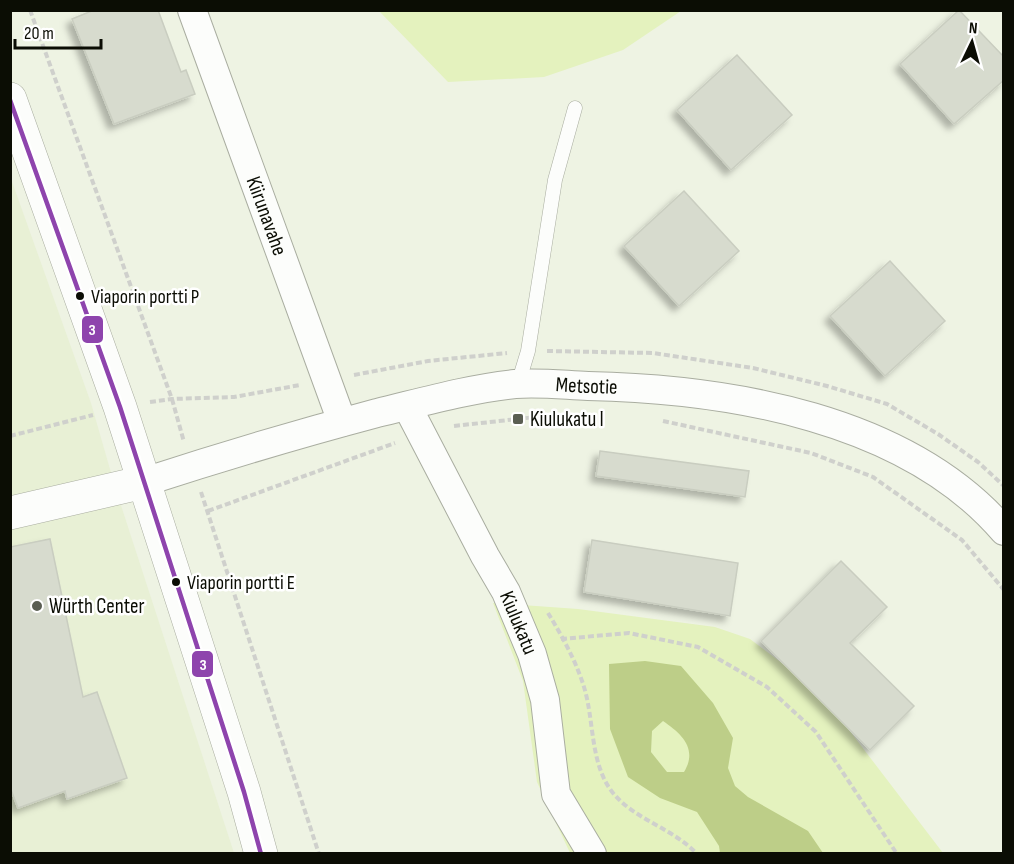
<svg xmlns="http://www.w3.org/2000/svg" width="1014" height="864" font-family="'Sofia Sans Condensed',sans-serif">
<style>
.built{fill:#e8f0d5}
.green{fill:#e4f2be}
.water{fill:#bdce88;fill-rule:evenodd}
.building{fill:#d7dbce;stroke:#c9cdc0;stroke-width:1.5;filter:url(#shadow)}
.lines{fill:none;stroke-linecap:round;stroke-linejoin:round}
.service-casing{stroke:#a9ada0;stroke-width:15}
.minor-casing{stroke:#a9ada0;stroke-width:30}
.tertiary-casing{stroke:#a9ada0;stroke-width:34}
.secondary-casing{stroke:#a9ada0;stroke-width:34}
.path{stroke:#cfd0cc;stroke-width:4;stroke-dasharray:6 3;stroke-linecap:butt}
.service{stroke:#fcfdfb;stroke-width:14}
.minor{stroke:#fcfdfb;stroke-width:28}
.tertiary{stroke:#fcfdfb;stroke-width:33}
.secondary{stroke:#fcfdfb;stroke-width:33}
.bus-1-casing{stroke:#fff;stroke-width:9}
.bus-1{stroke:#8e44ad;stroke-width:4.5}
.bus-dot{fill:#0b0d04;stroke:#fff;stroke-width:2}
.poi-dot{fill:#5a5e52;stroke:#fff;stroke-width:2}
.labels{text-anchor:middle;stroke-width:5;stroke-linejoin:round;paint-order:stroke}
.bus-label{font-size:20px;fill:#0b0d04;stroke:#fff;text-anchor:start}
.street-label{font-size:21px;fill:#0b0d04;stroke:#fff}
.poi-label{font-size:21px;fill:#0b0d04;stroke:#fff;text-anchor:start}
.line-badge{stroke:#fff;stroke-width:2}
.badge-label{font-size:16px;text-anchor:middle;font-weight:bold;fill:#fff}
</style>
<defs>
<filter id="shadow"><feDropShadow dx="-5.5" dy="5.5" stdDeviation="3" flood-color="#0004"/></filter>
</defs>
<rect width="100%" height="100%" fill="#eef3e3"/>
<!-- built -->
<path class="built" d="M10,176L91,403L116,490L234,853H11Z"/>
<!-- green -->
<g class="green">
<path d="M379,11H378H681L623,50L544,77L448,82Z"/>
<path d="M493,603L578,609L715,627L750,639L820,692L943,853H570L537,782L523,681Z"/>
</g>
<!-- water -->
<path class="water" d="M645,661L681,666L713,703L733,738L728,768L735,786L748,797L808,831L823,853H720L719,846L697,812L660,798L628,777L610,729L609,664ZM663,721C682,734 698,749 684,772H667L651,752L652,731Z"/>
<!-- building -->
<g class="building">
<path d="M94,10H158L181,72L186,70L195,94L114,124L72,19Z"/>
<path d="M959,10L1004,57V80L954,124L900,64Z"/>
<path d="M737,55L792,115L731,170L677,110Z"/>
<path d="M684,191L739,251L679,306L624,246Z"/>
<path d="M890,261L945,321L885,376L830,316Z"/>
<path d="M600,451L749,471L745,497L596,476Z"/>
<path d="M50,539L83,697L97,692L127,778L67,799L65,791L18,808L10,787V547Z"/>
<path d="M592,540L738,563L730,616L584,592Z"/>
<path d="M841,561L887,607L850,643L914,706L870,750L761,641Z"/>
</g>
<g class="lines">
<!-- service casing -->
<g class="service-casing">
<path id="service" d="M518,384L528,351L555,180L575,108"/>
</g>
<!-- minor casing -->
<g class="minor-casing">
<g id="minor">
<path id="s1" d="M192,10L342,422"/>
<path id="s2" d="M407,406L485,556L506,592L532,654L545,700L556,794L592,854"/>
<path id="s3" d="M144,482C221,457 298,434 377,413C423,402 468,389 515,384C539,382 564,385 588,386C730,389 907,418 1004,531"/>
</g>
</g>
<!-- tertiary casing -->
<g class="tertiary-casing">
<path id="tertiary" d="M10,513L144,482"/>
</g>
<!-- secondary casing -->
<g class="secondary-casing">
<path id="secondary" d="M10,99L120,407L244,792L261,854"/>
</g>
<!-- path -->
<g class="path">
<path d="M30,10L172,399L184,442"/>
<path d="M547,351L653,353L753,368L827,386L887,404L938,434L978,462L1004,486"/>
<path d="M354,375L428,361L507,353"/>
<path d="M150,402L172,399L234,397L300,385"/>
<path d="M663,421L811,453L873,477L962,540L1004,590"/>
<path d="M454,426L554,415"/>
<path d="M10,436L93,415"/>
<path d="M201,492L319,854"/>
<path d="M208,511L395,443"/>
<path d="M548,613C562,636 576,661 584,687C594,719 590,760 610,789C631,819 672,827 697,854"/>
<path d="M561,639L629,633L698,647L767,687L816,732L897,854"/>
</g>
<!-- service -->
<use href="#service" class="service"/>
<!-- minor -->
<use href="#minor" class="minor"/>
<!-- tertiary -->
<use href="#tertiary" class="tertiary"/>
<!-- secondary -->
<use href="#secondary" class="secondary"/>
<!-- bus-1 casing -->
<g class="bus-1-casing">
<path id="bus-1" d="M10,100L120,407L244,792L261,854"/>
</g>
<!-- bus-1 -->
<use href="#bus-1" class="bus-1"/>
</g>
<!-- markers -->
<g class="bus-dot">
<circle cx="80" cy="296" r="5"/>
<circle cx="176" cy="582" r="5"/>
</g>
<g class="poi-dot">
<rect x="512" y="413" width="12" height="12" rx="3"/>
<circle cx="37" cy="606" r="6"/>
</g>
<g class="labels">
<!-- bus labels -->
<g class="bus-label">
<text x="91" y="303">Viaporin portti P</text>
<text x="187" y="589">Viaporin portti E</text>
</g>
<!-- street labels -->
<g class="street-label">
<text dy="7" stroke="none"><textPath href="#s1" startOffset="219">Kiirunavahe</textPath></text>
<text dy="7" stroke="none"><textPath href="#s3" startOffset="456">Metsotie</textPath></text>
<text dy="7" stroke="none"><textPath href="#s2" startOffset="244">Kiulukatu</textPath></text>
</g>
<!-- poi labels -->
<g class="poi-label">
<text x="530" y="426">Kiulukatu I</text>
<text x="49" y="613">Würth Center</text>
</g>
</g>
<g class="line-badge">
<rect x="81" y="315" width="23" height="29" rx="6" fill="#8e44ad"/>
<rect x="191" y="650" width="23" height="28" rx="6" fill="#8e44ad"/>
</g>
<g class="badge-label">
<text x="92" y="335">3</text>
<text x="203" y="670">3</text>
</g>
<!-- border -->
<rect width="1014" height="864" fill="none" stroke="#0b0d04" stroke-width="24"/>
<!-- north arrow -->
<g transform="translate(972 42) rotate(5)" stroke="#ffffff" stroke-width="4.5" paint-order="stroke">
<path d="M0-4.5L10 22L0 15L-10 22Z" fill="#0b0d04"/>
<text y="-9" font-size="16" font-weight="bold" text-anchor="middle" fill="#0b0d04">N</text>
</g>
<!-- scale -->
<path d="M15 39v9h86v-9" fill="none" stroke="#0b0d04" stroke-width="3"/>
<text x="24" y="39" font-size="18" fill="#0b0d04" stroke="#ffffff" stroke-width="4.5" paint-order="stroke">20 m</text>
</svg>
